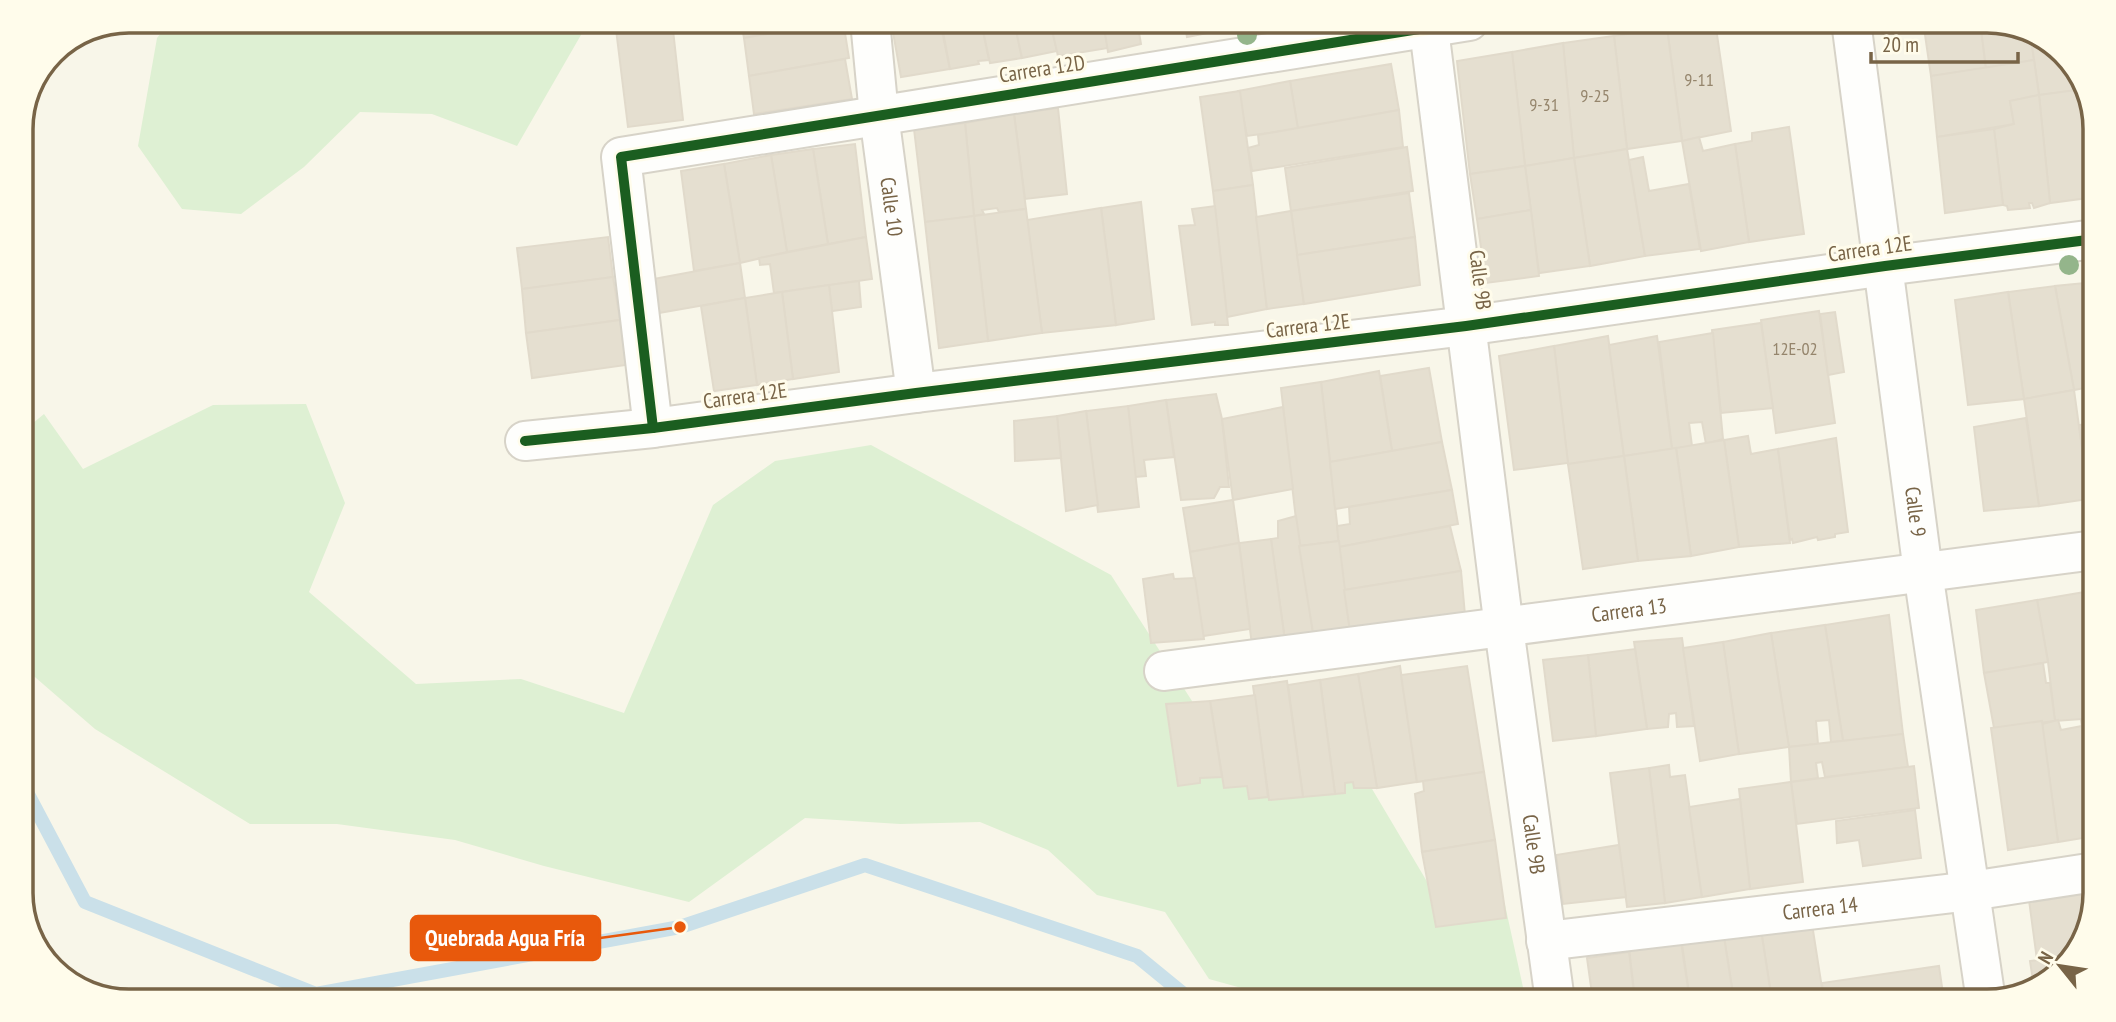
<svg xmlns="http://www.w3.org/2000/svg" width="2116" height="1022" font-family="'PT Sans Narrow',sans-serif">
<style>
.green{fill:#def0d3}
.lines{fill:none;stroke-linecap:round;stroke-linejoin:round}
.stream{stroke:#cae0e9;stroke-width:14}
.building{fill:#e5dfd0;stroke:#e1dacb;stroke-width:2}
.minor-casing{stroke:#d7d3c8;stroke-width:42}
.minor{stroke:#fefefc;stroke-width:38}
.cycleway-casing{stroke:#fffceb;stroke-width:15}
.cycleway{stroke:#1b5e20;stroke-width:10}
.tree{fill:#94b58b}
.labels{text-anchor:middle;stroke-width:6;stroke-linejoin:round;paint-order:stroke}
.number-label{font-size:18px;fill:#95856c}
.street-label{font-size:21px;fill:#786447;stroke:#fffceb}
.rim{fill:none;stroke:#786447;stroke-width:3.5}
.leader{fill:none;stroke:#e8590c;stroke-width:2.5}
.callout-dot{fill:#e8590c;stroke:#fffceb;stroke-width:2.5}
.callout{fill:#e8590c;stroke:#e8590c;stroke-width:2.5}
.callout-label{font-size:23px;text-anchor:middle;font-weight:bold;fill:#fff}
</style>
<rect width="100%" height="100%" fill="#f8f6e9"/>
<!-- green -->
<g class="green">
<path d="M171,21H589L517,146L432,114L360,112L304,167L241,214L182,209L138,146L157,38Z"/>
<path d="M306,404L345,503L309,592L416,684L521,679L624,713L713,505L775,461L871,445L1111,575L1192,701L1230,781L1362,772L1432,890L1505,905L1526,1001H1288L1209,979L1165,912L1097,895L1048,850L980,822L900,824L805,818L689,902L544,866L455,840L337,824H250L95,729L21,665V433L44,414L83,469L213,405Z"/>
</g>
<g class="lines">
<!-- stream -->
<path class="stream" d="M21,781L85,902L316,994L680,927L865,865L1137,956L1192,1001"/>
</g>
<!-- building -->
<g class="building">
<path d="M615,21H672L683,120L628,127Z"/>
<path d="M741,21H843L744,38Z"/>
<path d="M843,21L849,58L749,76L744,38Z"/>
<path d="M891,21H940L950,69L901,77Z"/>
<path d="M941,21H981L989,60L978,61L979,64L950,69Z"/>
<path d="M981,21H1014L1022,58L990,63Z"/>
<path d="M1014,21H1050L1057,51L1022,58Z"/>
<path d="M1050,21H1103L1108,48L1058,56Z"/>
<path d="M1103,21H1137L1141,44L1108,52Z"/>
<path d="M1184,21H1232L1233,28L1187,37Z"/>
<path d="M1232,21H1267L1233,28Z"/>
<path d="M1715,21L1731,131L1682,141L1667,28Z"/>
<path d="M1923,21H1980L1986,68L1931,76Z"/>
<path d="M1980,21L2030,31L2034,60L1986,68Z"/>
<path d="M1667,28L1682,141L1627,149L1614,36Z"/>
<path d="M2030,31L2035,32L2077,69L2084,89L2039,95Z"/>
<path d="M1614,36L1627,149L1574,158L1563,43Z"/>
<path d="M1563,43L1574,158L1525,166L1512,52Z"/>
<path d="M1512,52L1525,166L1470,174L1457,61Z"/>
<path d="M845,59L852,99L754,114L749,76Z"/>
<path d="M2034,60L2039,95L2010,101L2014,124L1937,137L1931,76Z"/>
<path d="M1391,64L1399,110L1298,129L1290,81Z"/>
<path d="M1290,81L1298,129L1247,136L1238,91Z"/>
<path d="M2084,89L2095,124V197L2050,203L2039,95Z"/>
<path d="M1240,91L1253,185L1213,191L1200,97Z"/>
<path d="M2039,95L2050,203L2034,208L2032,203H2029L2030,208L2008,210L2007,206L2003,205L1994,129L2014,124L2010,101Z"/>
<path d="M1058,108L1067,194L1025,199L1014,114Z"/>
<path d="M1399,110L1403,147L1252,171L1248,148L1259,145L1258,135Z"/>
<path d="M1014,114L1026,209L999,212L997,208L982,210L984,214L974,216L965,123Z"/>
<path d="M965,123L974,216L925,222L914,129Z"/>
<path d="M1789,127L1804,234L1749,242L1735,144L1752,141V133Z"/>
<path d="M1994,129L2003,205L1945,213L1937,137Z"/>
<path d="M1699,137L1703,151L1735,144L1749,242L1701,251L1682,141Z"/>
<path d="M855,144L866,237L828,244L813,149Z"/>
<path d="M1407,147L1413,191L1291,211L1285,168Z"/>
<path d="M813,149L828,244L787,252L771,155Z"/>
<path d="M1627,149L1645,256L1590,266L1574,158Z"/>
<path d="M771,155L787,252L740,263L724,164Z"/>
<path d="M1643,157L1649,191L1689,184L1700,249L1645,256L1629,160Z"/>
<path d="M1574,158L1590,266L1539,273L1525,166Z"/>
<path d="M724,164L740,263L694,271L681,171Z"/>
<path d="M1525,166L1531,210L1477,219L1470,174Z"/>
<path d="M1253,185L1267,309L1227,317L1213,191Z"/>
<path d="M1409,193L1415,237L1297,255L1291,211Z"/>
<path d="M1141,202L1154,319L1116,325L1101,208Z"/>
<path d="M1215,206L1228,325H1215V322L1192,325L1179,226L1195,225L1192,209Z"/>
<path d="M1101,208L1116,325L1042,333L1027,220Z"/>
<path d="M1026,209L1042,333L988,341L974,216Z"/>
<path d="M1531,210L1539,276L1486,283L1477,219Z"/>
<path d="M1291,211L1304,304L1267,309L1256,217Z"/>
<path d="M974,216L988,341L939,348L925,222Z"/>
<path d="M608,237L613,277L522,289L517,248Z"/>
<path d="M866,237L872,279L774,293L770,264L760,265L759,258Z"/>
<path d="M1415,237L1420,285L1304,304L1297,255Z"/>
<path d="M740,263L745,298L653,314L648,280Z"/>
<path d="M613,277L620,320L526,333L522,289Z"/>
<path d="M859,281L861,307L832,311L829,285Z"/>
<path d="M2095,282V386L2074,390L2055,286Z"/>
<path d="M829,285L839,372L793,379L782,292Z"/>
<path d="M2055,286L2074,390L2024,399L2008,292Z"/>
<path d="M782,292L793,379L757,385L745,298Z"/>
<path d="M2008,292L2024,399L1968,405L1955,300Z"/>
<path d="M745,298L757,385L714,391L701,306Z"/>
<path d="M1819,311L1835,423L1776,433L1761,320Z"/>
<path d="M1835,312L1844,372L1828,375L1820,314Z"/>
<path d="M620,320L626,365L532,378L526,333Z"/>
<path d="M1761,323L1773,408L1721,413L1712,330Z"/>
<path d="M1713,333L1723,439L1706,444L1702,422L1689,423L1692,446L1672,449L1659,342Z"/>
<path d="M1608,336L1624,456L1568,464L1554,346Z"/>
<path d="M1657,336L1672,449L1624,456L1609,345Z"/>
<path d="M1554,346L1568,463L1514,470L1499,356Z"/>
<path d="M1429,368L1442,442L1392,451L1380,376Z"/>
<path d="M1379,371L1392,451L1330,462L1321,382Z"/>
<path d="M1321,382L1339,541L1299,546L1281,388Z"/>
<path d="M2074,390L2089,499L2039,506L2024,399Z"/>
<path d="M1216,394L1222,419L1229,487H1220L1214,498L1181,500L1166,400Z"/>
<path d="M1166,400L1174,457L1144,460L1146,476L1135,477L1128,406Z"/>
<path d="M1128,406L1139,507L1098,512L1086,411Z"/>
<path d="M1283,407L1293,489L1233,500L1222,419Z"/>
<path d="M1086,411L1098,505L1066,511L1057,416Z"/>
<path d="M1057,416L1061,458L1015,461L1014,421Z"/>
<path d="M2026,418L2039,506L1984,511L1974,427Z"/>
<path d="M2095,423V499H2089L2079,425Z"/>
<path d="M1748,436L1751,454L1778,449L1790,543L1739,547L1724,440Z"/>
<path d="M1836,438L1848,532L1835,534V537L1818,540L1817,537L1793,543L1792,539L1790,540L1778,449Z"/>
<path d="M1724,440L1739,547L1691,556L1676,448Z"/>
<path d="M1442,442L1452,490L1335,509L1330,462Z"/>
<path d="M1676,448L1691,556L1638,561L1624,456Z"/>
<path d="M1624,456L1638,561L1583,569L1568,464Z"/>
<path d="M1452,490L1458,524L1339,547L1337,526L1350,524L1349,507Z"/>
<path d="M1233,500L1239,543L1190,552L1183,508Z"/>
<path d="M1296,516L1314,639L1285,641L1271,539L1278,538V521Z"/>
<path d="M1450,526L1461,571L1344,590L1339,547Z"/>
<path d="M1271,539L1285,641L1252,645L1239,543Z"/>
<path d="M1339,541L1350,631L1314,639L1299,546Z"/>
<path d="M1239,543L1250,629L1203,636L1190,552Z"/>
<path d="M1461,571L1465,615L1350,631L1344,590Z"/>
<path d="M1173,574L1174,579L1195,578L1204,639L1151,643L1143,579Z"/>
<path d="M2095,590V657L2085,592Z"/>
<path d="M2085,592L2095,657V718L2055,721L2048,662L2037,600Z"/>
<path d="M2037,600L2048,662L1984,673L1976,610Z"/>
<path d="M1889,615L1903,734L1843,741L1825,625Z"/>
<path d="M1825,625L1843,741L1831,742L1829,720L1816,721L1818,744L1789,747L1771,633Z"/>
<path d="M1771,633L1789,747L1739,754L1723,642Z"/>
<path d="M1682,638L1694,726L1677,727L1676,713L1669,714L1668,727L1647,729L1634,642Z"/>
<path d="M1723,642L1739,754L1700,761L1683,648Z"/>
<path d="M1635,649L1647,729L1596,736L1588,655Z"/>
<path d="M1588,655L1596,736L1553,741L1543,660Z"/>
<path d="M2043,663L2046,683H2050L2055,721L1994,728L1984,673Z"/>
<path d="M1400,666L1417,782L1377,788L1358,674Z"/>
<path d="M1467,666L1484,772L1417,782L1401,675Z"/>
<path d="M1358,674L1377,788H1354L1353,782L1345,783V793L1335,794L1320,680Z"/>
<path d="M1320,680L1335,794L1303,797L1288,685Z"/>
<path d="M1287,681L1303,797L1269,800L1253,686Z"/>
<path d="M1255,695L1268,797L1249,799L1247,786L1224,788L1210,701Z"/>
<path d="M1210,701L1222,777L1200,778V783L1178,786L1166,704Z"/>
<path d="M2095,718V823L2081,720Z"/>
<path d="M2058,720L2061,730L2082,726L2095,836L2058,842L2042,724Z"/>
<path d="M2042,721L2058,842L2008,850L1991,728Z"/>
<path d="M1903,734L1908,767L1825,777L1822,762L1816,763L1818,778L1791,782L1789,747Z"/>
<path d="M1669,765L1670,777L1685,775L1702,897L1665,903L1649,768Z"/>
<path d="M1914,766L1919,808L1797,824L1791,782Z"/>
<path d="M1649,768L1665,903L1627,907L1610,773Z"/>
<path d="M1484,772L1495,840L1422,852L1415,794L1424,791L1423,781Z"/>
<path d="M1791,782L1803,882L1750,889L1739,789Z"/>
<path d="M1740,799L1750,889L1702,897L1689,807Z"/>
<path d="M1915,810L1921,858L1863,866L1859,840L1837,843L1836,821Z"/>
<path d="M1495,840L1506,918L1436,927L1422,852Z"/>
<path d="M1619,845L1626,897L1563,904L1556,855Z"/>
<path d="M2092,891L2094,899L2084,941L2071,956L2037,960L2029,900Z"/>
<path d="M1812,924L1824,1001H1772L1761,930Z"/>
<path d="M1761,930L1772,1001H1734L1724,937Z"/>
<path d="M1724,937L1734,1001H1690L1682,944Z"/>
<path d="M1681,942L1690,1001H1635L1629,948Z"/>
<path d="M1629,952L1635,1001H1593L1587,958Z"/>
<path d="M2071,956L2047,983L2034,987L2030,961Z"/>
<path d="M1939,966L1944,1001H1824L1822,983Z"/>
</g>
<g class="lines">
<!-- minor casing -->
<g class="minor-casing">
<g id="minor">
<path id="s1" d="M870,21L879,115L916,393"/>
<path id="s2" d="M1428,21L1504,628L1555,1001"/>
<path id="s3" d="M1851,21L1923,572L1986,1001"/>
<path d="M653,428L621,157L1469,21"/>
<path d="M525,441L653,428L916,393L1466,326L1885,266L2095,239"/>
<path id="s4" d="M1164,671L2095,550"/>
<path id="s5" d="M1546,941L1971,891L2095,872"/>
</g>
</g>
<!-- minor -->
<use href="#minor" class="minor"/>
<!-- cycleway casing -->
<g class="cycleway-casing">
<g id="cycleway">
<path d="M653,428L621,157L1469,21"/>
<path d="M525,441L653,428L916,393L1466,326L1885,266L2095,239"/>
</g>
</g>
<!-- cycleway -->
<use href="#cycleway" class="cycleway"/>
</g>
<!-- trees -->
<g class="tree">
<circle cx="1247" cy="35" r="10"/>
<circle cx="2069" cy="265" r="10"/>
</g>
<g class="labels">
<!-- number labels -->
<g class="number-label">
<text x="1699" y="86">9-11</text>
<text x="1595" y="102">9-25</text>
<text x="1544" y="111">9-31</text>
<text x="1795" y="355">12E-02</text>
</g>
<!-- street labels -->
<g class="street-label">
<text transform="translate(1042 69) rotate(-9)" y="7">Carrera 12D</text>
<text dy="7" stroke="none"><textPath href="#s1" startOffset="187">Calle 10</textPath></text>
<text transform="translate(1870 249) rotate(-8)" y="7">Carrera 12E</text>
<text transform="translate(1480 280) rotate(83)" y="7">Calle 9B</text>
<text transform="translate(1308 326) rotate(-7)" y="7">Carrera 12E</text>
<text transform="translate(745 396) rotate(-8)" y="7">Carrera 12E</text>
<text dy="7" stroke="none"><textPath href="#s3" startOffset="495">Calle 9</textPath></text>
<text dy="7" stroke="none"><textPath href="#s4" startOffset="469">Carrera 13</textPath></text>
<text dy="7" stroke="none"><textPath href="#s2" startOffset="830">Calle 9B</textPath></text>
<text dy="7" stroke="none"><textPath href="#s5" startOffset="276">Carrera 14</textPath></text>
</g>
</g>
<!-- crop -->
<path d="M0 0H2116V1022H0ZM129 33H1987A96 96 0 0 1 2083 129V893A96 96 0 0 1 1987 989H129A96 96 0 0 1 33 893V129A96 96 0 0 1 129 33Z" fill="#fffceb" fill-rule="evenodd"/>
<path class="rim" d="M129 33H1987A96 96 0 0 1 2083 129V893A96 96 0 0 1 1987 989H129A96 96 0 0 1 33 893V129A96 96 0 0 1 129 33Z"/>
<!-- callouts -->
<path class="leader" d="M680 927L600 938"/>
<circle class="callout-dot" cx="680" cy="927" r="7"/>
<rect class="callout" x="411" y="916" width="189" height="44" rx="7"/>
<g class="callout-label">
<text x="505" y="946">Quebrada Agua Fría</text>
</g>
<!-- north arrow -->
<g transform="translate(2060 966) rotate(300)" stroke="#fffceb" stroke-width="5" paint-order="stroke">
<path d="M0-5L12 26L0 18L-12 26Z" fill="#786447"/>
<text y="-10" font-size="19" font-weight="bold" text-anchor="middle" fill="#786447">N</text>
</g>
<!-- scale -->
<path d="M1871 52v10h147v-10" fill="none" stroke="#786447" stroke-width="3.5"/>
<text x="1882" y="52" font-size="21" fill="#786447" stroke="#fffceb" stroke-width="5" paint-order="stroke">20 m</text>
</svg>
